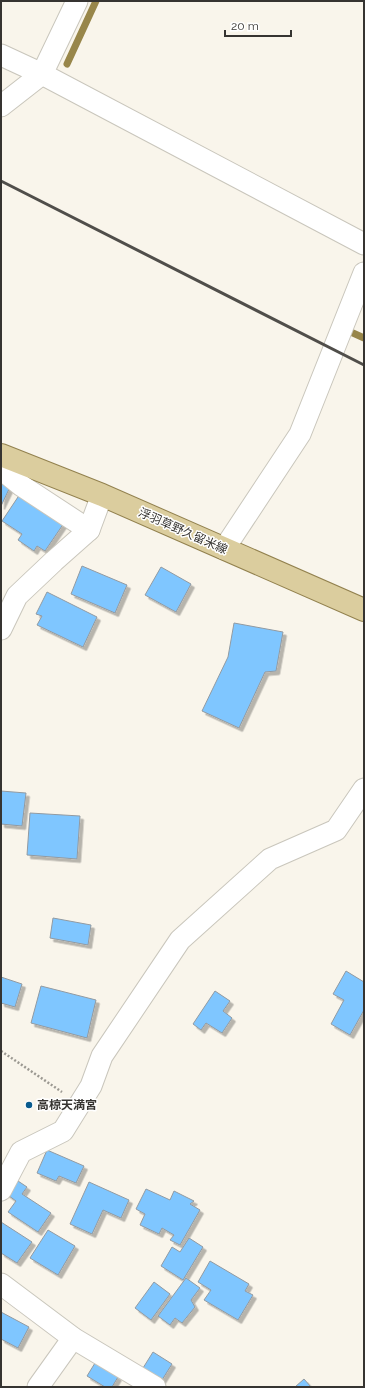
<svg xmlns="http://www.w3.org/2000/svg" width="365" height="1388" font-family="Raleway,'Noto Sans JP',sans-serif">
<style>
.lines{fill:none;stroke-linecap:round;stroke-linejoin:round}
.stream{stroke:#98864a;stroke-width:7}
.building{fill:#7fc6ff;stroke:#929aa1;filter:url(#shadow)}
.minor-casing{stroke:#c9c6bc;stroke-width:23}
.major-casing{stroke:#92814e;stroke-width:24}
.path{stroke:#9b9891;stroke-width:2.5;stroke-dasharray:2 2;stroke-linecap:butt}
.minor{stroke:#fff;stroke-width:21}
.major{stroke:#dbcd9e;stroke-width:22}
.rail{stroke:#504e4a;stroke-width:3}
.poi-dot{fill:#095b8e;stroke:#fff;stroke-width:1.5}
.labels{text-anchor:middle;stroke-width:3;stroke-linejoin:round;paint-order:stroke}
.street-label{font-size:12px;fill:#363431;stroke:#fff}
.poi-label{font-size:12px;font-weight:bold;fill:#363431;stroke:#fff;text-anchor:start}
</style>
<defs>
<filter id="shadow"><feDropShadow dx="3.5" dy="3.5" stdDeviation="0" flood-color="#0004"/></filter>
</defs>
<rect width="100%" height="100%" fill="#f9f5eb"/>
<g class="lines">
<!-- stream -->
<g class="stream">
<path d="M67,64L96,1"/>
<path d="M344,329L364,338"/>
</g>
</g>
<!-- building -->
<g class="building">
<path d="M1,482L10,487L1,506Z"/>
<path d="M20,494L64,523L45,551L37,546L34,551L18,540L22,534L2,521Z"/>
<path d="M82,566L127,585L115,613L71,594Z"/>
<path d="M161,567L191,584L176,612L145,595Z"/>
<path d="M47,592L97,617L83,647L37,625L42,616L36,614Z"/>
<path d="M234,623L283,632L276,671L265,672L239,728L202,711L228,657Z"/>
<path d="M1,791L26,793L22,826L1,824Z"/>
<path d="M30,813L80,816L77,859L27,855Z"/>
<path d="M53,918L91,925L88,945L50,938Z"/>
<path d="M346,971L364,982V1010L350,1035L331,1024L344,1000L333,994Z"/>
<path d="M1,977L22,984L15,1007L1,1003Z"/>
<path d="M41,986L96,1000L87,1038L31,1023Z"/>
<path d="M215,991L230,1001L223,1011L232,1018L222,1033L206,1023L201,1030L193,1024Z"/>
<path d="M47,1150L84,1166L76,1183L59,1176L56,1181L37,1173Z"/>
<path d="M15,1179L27,1187L22,1194L51,1213L38,1232L8,1212L16,1201L5,1193Z"/>
<path d="M89,1182L129,1200L121,1218L103,1210L92,1234L70,1224Z"/>
<path d="M146,1189L170,1200L174,1191L194,1201L190,1204L200,1210L180,1245L170,1240L174,1235L162,1228L159,1234L140,1225L145,1214L136,1209Z"/>
<path d="M1,1222L32,1242L17,1263L1,1253Z"/>
<path d="M48,1230L75,1246L58,1275L30,1258Z"/>
<path d="M189,1238L203,1247L183,1280L161,1266L172,1247L180,1252Z"/>
<path d="M210,1261L249,1284L245,1291L253,1295L238,1320L204,1300L211,1290L198,1282Z"/>
<path d="M186,1278L200,1288L191,1300L195,1307L182,1323L175,1318L170,1325L158,1316Z"/>
<path d="M154,1282L170,1294L151,1320L135,1308Z"/>
<path d="M1,1312L29,1327L18,1348L1,1339Z"/>
<path d="M153,1352L172,1364L162,1380L143,1368Z"/>
<path d="M95,1363L118,1377L112,1387H105L87,1376Z"/>
<path d="M304,1379L311,1387H295Z"/>
</g>
<g class="lines">
<!-- minor casing -->
<g class="minor-casing">
<g id="minor">
<path d="M1,55L42,74L364,244"/>
<path d="M1,106L42,74L77,1"/>
<path d="M1,469L22,486L89,530"/>
<path d="M224,549L300,434L364,273"/>
<path d="M1,629L17,596L54,561L89,530L102,495"/>
<path d="M1,1190L21,1152L63,1131L91,1086L102,1056L180,940L270,859L336,830L364,789"/>
<path d="M1,1284L73,1338L155,1387"/>
<path d="M38,1387L73,1338"/>
</g>
</g>
<!-- major casing -->
<g class="major-casing">
<path id="major" d="M1,455L102,495L364,610"/>
</g>
<!-- path -->
<path class="path" d="M1,1051L62,1092"/>
<!-- minor -->
<use href="#minor" class="minor"/>
<!-- major -->
<use href="#major" class="major"/>
<!-- rail -->
<path class="rail" d="M1,181L364,365"/>
</g>
<!-- markers -->
<circle class="poi-dot" cx="29" cy="1105" r="4"/>
<g class="labels">
<!-- street labels -->
<g class="street-label">
<text transform="translate(183 531) rotate(24)" y="4">浮羽草野久留米線</text>
</g>
<!-- poi labels -->
<g class="poi-label">
<text x="37" y="1109">高椋天満宮</text>
</g>
</g>
<!-- border -->
<rect width="365" height="1388" fill="none" stroke="#363431" stroke-width="4"/>
<!-- scale -->
<path d="M225 30v6h66v-6" fill="none" stroke="#363431" stroke-width="2"/>
<text x="231" y="30" font-size="12" fill="#363431" stroke="#ffffff" stroke-width="3" paint-order="stroke">20 m</text>
</svg>
